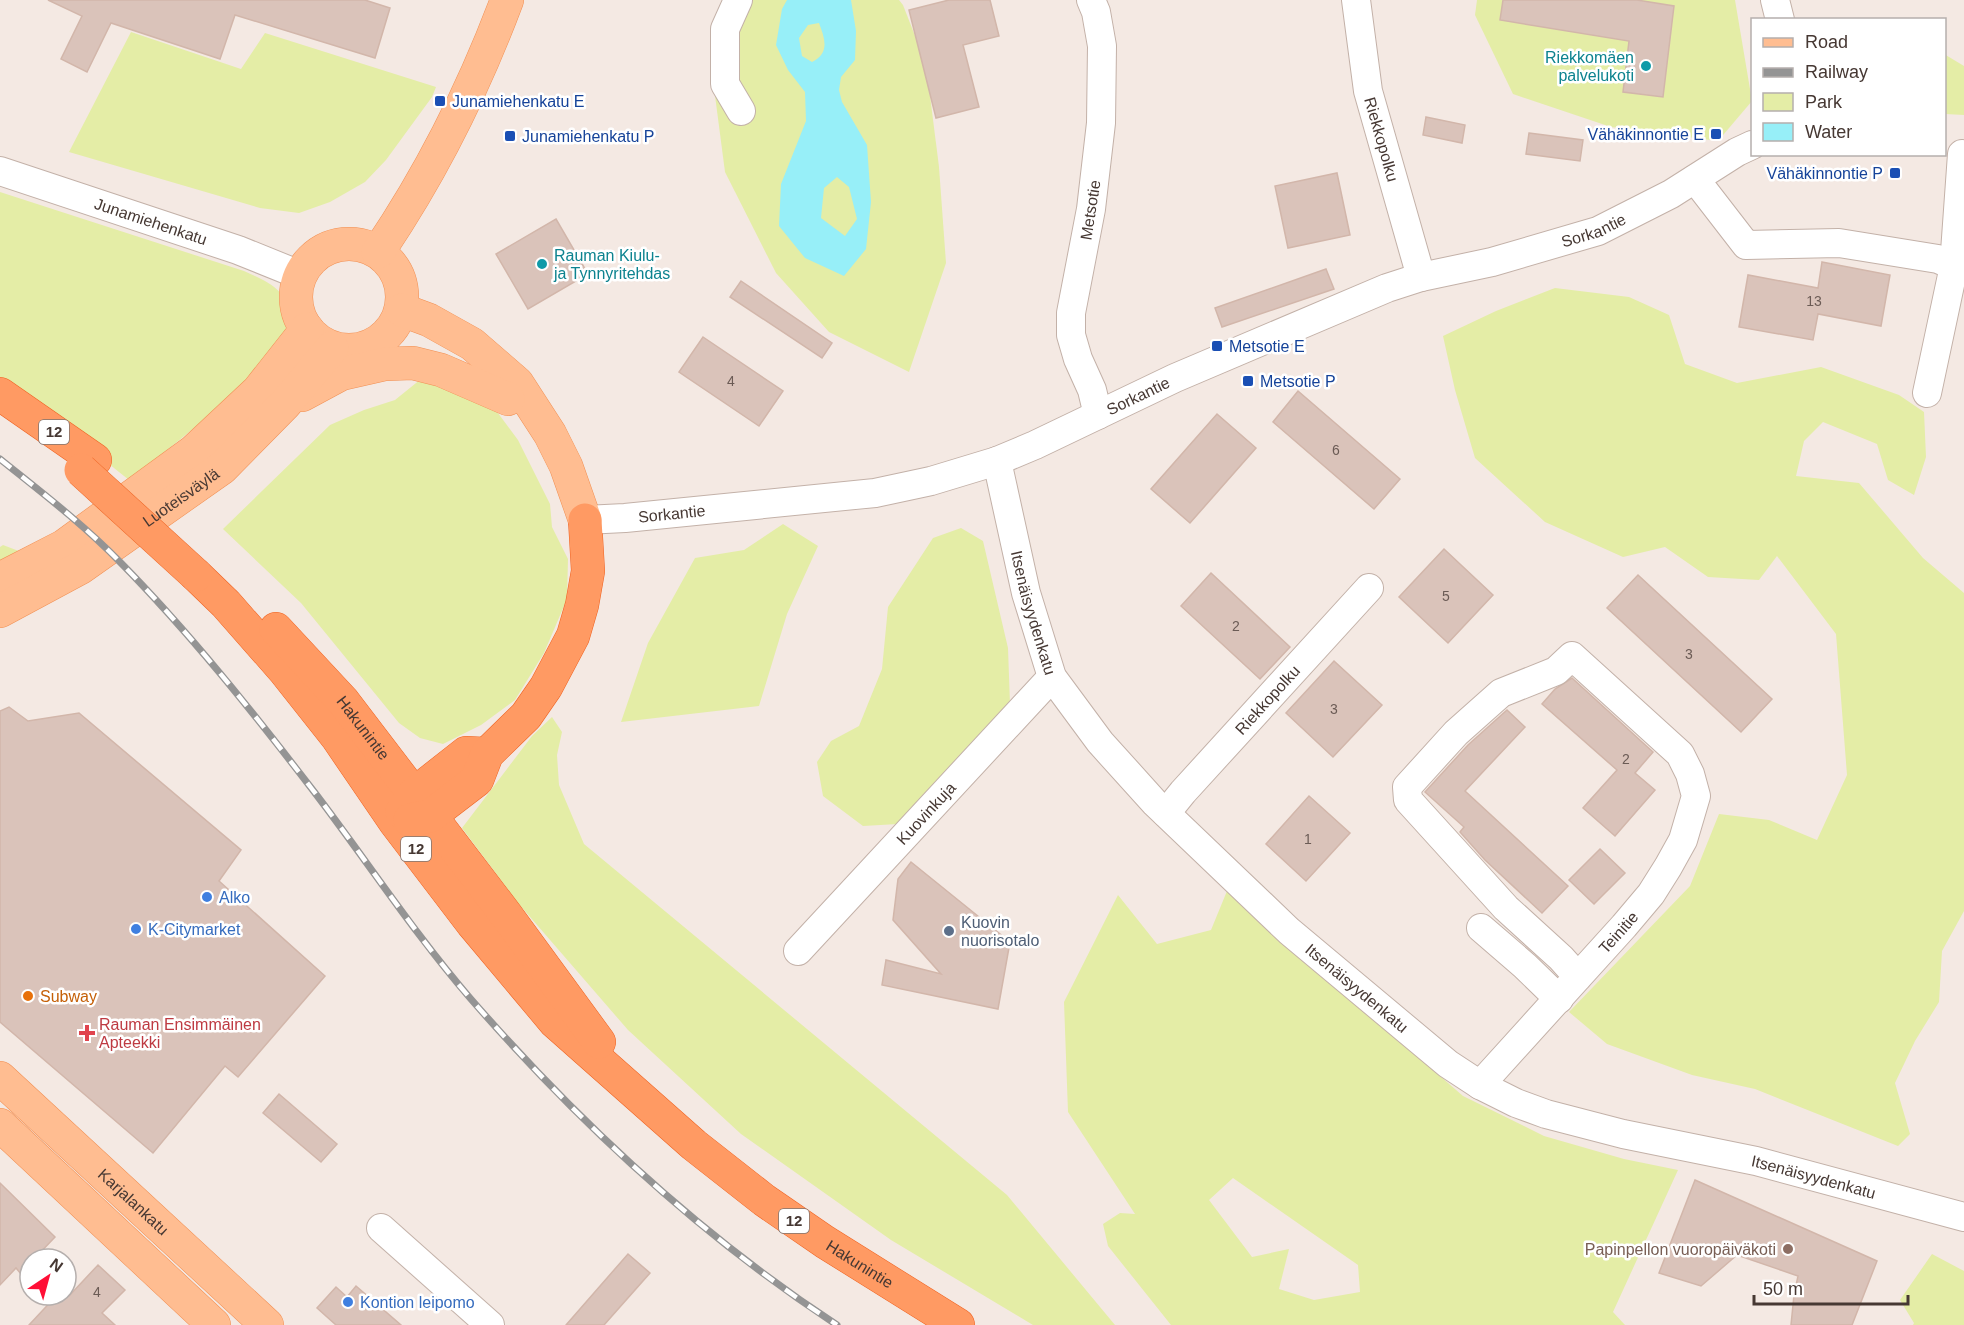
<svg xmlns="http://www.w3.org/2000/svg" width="1964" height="1325" font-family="Helvetica,sans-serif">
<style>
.green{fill:#e4eda6;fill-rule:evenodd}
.water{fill:#97eff8;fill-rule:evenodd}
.building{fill:#dac3ba;stroke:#d2b6aa;stroke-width:1.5}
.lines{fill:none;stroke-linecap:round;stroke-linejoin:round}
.minor-casing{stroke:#c3b1a8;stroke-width:30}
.major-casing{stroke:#f19054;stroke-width:34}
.highway-casing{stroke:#ef6322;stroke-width:34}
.minor{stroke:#fff;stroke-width:28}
.major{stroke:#ffbd91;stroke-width:33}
.highway{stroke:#ff9a63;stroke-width:33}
.rail-casing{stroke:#949494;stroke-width:7}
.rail{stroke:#fff;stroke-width:4.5;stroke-dasharray:14;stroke-linecap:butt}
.highway-bridge-casing{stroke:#ef6322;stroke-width:34;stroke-linecap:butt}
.highway-bridge{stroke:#ff9a63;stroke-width:33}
.culture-dot{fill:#0f9aa8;stroke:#fff;stroke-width:2}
.transit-dot{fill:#1a4fb4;stroke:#fff;stroke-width:2}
.shop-dot{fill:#3f7fe0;stroke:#fff;stroke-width:2}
.service-dot{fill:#5c6f8a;stroke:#fff;stroke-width:2}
.food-dot{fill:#e8710a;stroke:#fff;stroke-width:2}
.health-dot{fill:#e0444e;stroke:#fff;stroke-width:2}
.education-dot{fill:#8d6e63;stroke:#fff;stroke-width:2}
.labels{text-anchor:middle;stroke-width:5;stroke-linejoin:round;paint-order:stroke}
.number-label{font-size:14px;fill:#6b5b55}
.shield{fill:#fff;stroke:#7e7470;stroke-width:1.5}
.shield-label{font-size:15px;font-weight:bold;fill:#463833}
.culture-label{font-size:16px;fill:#0d838f;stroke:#fff;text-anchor:end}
.transit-label{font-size:16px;fill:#164399;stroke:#fff;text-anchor:start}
.street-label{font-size:16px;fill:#463833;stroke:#fff}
.shop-label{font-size:16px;fill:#366cbe;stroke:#fff;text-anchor:start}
.service-label{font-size:16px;fill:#4e5e75;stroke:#fff;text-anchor:start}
.food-label{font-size:16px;fill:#c56008;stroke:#fff;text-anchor:start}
.health-label{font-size:16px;fill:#be3a42;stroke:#fff;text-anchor:start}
.education-label{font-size:16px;fill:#785e54;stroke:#fff;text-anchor:end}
</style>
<rect width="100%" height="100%" fill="#f4e9e3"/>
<!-- green -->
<g class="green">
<path d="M724,0H899L903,5L926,64L939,167L946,263L909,372L829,332L776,273L725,172L711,65L718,14Z"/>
<path d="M1477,0H1735L1752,101L1718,141L1611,127L1513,94L1475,15Z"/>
<path d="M131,32L241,69L265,33L436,87L432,97L386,160L365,182L330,202L299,213L260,208L69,152Z"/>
<path d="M1944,54L1964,66V115L1945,114Z"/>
<path d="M0,192L244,271C267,281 292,292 291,321C289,357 160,456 129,480L0,377Z"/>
<path d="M1555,288L1629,297L1669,315L1685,364L1737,383L1821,367L1899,395L1924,412L1926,457L1914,495L1888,480L1877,444L1823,422L1804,441L1796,476L1859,483L1923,558L1964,593V911L1942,951L1939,1002L1915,1041L1895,1083L1910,1134L1898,1146L1755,1089L1692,1075L1607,1044L1569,1012L1690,886L1719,814L1769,820L1817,840L1847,775L1836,634L1777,556L1759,580L1708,577L1665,547L1623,557L1545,522L1475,458L1455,390L1443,336L1496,311Z"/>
<path d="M421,379L495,409L518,440L550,504L552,527L568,559L567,599L544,653L515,700L481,725L443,744L420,738L399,723L301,603L223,529L330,425L364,410L395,400Z"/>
<path d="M783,524L818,546L787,614L759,706L621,722L648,643L695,558L744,550Z"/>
<path d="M961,528L983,541L1008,648L1010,704L898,824L863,826L823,796L817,762L831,741L859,726L882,669L888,607L933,538Z"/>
<path d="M3,545L24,553L0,565V547Z"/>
<path d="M552,717L562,732L557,755L559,785L584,844L1007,1195L1115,1325H1033L891,1240L741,1134L628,1030L518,903L462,828L532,736Z"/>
<path d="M1227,891L1463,1096L1544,1136L1624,1159L1678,1170L1613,1312L1625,1325H1171L1108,1246L1103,1224L1120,1213L1135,1214L1068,1112L1064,1002L1118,895L1157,944L1211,930ZM1233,1178L1358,1265L1360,1292L1314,1300L1279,1289L1289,1249L1252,1257L1209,1200Z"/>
<path d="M1932,1254L1964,1271V1325H1913L1914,1323L1900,1300Z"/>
</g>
<!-- water -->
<path class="water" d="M787,0H851L856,31L855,60L841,77L839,90L842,102L867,145L871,202L866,249L844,276L805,258L779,226L781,184L806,121L805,92L788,70L776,45L782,9ZM819,23C825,39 830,53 812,62L802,56L799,38L808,25ZM837,177L849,187L857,219L845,236L821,218L824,188Z"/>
<!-- building -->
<g class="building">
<path d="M48,0H365L390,8L375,58L235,15L220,59L111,23L87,72L61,59L82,16Z"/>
<path d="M949,0H990L999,36L963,45L979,107L936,118L909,10Z"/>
<path d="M1503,0H1637L1674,6L1663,97L1623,92L1629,41L1500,20Z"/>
<path d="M1426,117L1465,125L1462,143L1423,135Z"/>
<path d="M1529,133L1583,140L1580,161L1526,154Z"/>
<path d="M1337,173L1350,235L1288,248L1275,186Z"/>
<path d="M556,219L588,274L528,309L496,254Z"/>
<path d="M1822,262L1890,275L1881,326L1818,314L1813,340L1739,327L1748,275L1818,288Z"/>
<path d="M1326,269L1334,289L1222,327L1215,308Z"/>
<path d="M741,281L832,343L822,358L730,297Z"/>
<path d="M703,337L783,391L759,426L679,372Z"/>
<path d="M1298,391L1400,479L1374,509L1273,422Z"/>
<path d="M1217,414L1256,448L1190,523L1151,489Z"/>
<path d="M1444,549L1493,595L1448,643L1399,597Z"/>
<path d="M1211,573L1290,647L1260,679L1181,606Z"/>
<path d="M1638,575L1772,699L1741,732L1607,608Z"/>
<path d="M1334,661L1382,705L1333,757L1286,713Z"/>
<path d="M1572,678L1653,752L1635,773L1655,790L1615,836L1583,808L1617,770L1542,704L1555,689Z"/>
<path d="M9,707L28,721L79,713L241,850L219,881L325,976L238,1077L225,1066L153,1153L0,1022V711Z"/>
<path d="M1507,710L1525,727L1465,791L1568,886L1542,913L1485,860L1460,832L1464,827L1425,792L1468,745Z"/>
<path d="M1309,796L1350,833L1306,881L1266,844Z"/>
<path d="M1600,849L1625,873L1594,904L1569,880Z"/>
<path d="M911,862L1010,942L998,1009L882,985L886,960L941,974L893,920L898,879Z"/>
<path d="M279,1094L337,1144L321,1162L263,1113Z"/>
<path d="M1695,1180L1877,1261L1852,1325H1791L1794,1295L1798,1276L1737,1255L1701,1286L1659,1273Z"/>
<path d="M0,1183L55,1237L34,1259H30V1265L21,1274L16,1268L0,1285Z"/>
<path d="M628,1254L650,1273L604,1325H566Z"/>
<path d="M98,1265L125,1290L102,1313L115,1325H29L57,1295L69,1296Z"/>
<path d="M356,1286L401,1325H336L317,1308L336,1287L347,1297Z"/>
</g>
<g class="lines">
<!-- minor casing -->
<g class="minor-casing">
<g id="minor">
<path d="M738,0L725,29V84L741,111"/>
<path d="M1091,0L1096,12L1102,46L1101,123L1091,209L1071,313V335L1078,359L1092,390L1098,415"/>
<path id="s1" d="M1356,0L1368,91L1421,277"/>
<path d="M1775,0L1780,20"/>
<path id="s2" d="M0,171L238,250L300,275"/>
<path d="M1695,179L1746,245L1839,243L1938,259L1954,266L1927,393"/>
<path d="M1954,266L1962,154"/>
<path id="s3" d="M997,461L1026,593L1052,677L1100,742L1155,803L1289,931L1448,1064L1480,1085L1516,1103L1546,1114L1623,1134L1756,1161L1964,1217"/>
<path id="s4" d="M585,520L625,518L875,493L931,481L997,461L1035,445L1175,378L1387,288L1421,277L1492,262L1598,231L1671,194L1737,152L1752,145"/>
<path id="s5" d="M1166,813L1183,792L1369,588"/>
<path d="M1481,928L1525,966L1559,999"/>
<path id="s6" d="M798,951L1052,677"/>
<path id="s7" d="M1480,1085L1624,926L1651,894L1668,867L1683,840L1696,796L1690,774L1680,754L1572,656L1556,671L1501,693L1456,733L1407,787L1408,800L1506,908L1561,958L1578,977"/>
<path d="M381,1228L490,1325"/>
</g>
</g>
<!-- major casing -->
<g class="major-casing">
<g id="major">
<circle cx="349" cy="297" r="53"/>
<path d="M378,252C431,174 474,88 507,0"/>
<path d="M402,310L429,320L472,344L517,383L550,434L566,466L585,520"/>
<path d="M302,395L341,374L385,364L413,363L441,370L508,399"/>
<path d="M0,579L64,546L194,451L258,391L307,329"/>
<path id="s8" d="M0,611L80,568L222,468L285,404L332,348"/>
<path id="s9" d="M0,1078L267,1325"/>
<path d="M0,1125L214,1325"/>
</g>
</g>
<!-- highway casing -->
<g class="highway-casing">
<g id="highway">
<path d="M0,394L95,460"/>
<path id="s10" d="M196,575L226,604L284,670L337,737L395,822L472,923L555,1022L694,1145L764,1200L825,1242L958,1325"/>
<path id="s11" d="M276,629L343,701L507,916L599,1042"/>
<path d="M402,812L414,794L466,753L487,754"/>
<path d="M410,820L430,816L477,780L487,754L526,716L546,687L573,636L582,605L588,571L585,520"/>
</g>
</g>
<!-- minor -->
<use href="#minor" class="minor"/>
<!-- major -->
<use href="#major" class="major"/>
<!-- highway -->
<use href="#highway" class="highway"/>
<!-- rail casing -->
<g class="rail-casing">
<path id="rail" d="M0,459C41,492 83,524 120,562C189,632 252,711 312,789C365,858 413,932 470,998C578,1122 700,1235 837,1325"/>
</g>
<!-- rail -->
<use href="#rail" class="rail"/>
<!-- highway-bridge casing -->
<g class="highway-bridge-casing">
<path id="highway-bridge" d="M81,470L196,575"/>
</g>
<!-- highway-bridge -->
<use href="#highway-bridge" class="highway-bridge"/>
</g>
<!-- markers -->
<g class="culture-dot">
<circle cx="1646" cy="66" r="6"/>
<circle cx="542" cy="264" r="6"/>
</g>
<g class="transit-dot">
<rect x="434" y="95" width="12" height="12" rx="3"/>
<rect x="1710" y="128" width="12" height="12" rx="3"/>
<rect x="504" y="130" width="12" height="12" rx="3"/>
<rect x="1889" y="167" width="12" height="12" rx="3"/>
<rect x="1211" y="340" width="12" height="12" rx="3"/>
<rect x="1242" y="375" width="12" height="12" rx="3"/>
</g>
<g class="shop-dot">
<circle cx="207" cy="897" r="6"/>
<circle cx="136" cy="929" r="6"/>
<circle cx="348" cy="1302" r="6"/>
</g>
<circle class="service-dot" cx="949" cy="931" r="6"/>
<circle class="food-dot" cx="28" cy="996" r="6"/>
<path class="health-dot" d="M84 1024h6v6h6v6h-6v6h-6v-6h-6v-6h6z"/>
<circle class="education-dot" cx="1788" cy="1249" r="6"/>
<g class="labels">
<!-- number labels -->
<g class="number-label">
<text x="1814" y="306">13</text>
<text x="731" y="386">4</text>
<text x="1336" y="455">6</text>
<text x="1446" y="601">5</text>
<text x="1236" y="631">2</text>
<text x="1689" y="659">3</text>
<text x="1334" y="714">3</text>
<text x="1626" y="764">2</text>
<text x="1308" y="844">1</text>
<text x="97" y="1297">4</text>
</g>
<!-- shield labels -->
<g class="shield">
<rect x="39" y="420" width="30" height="24" rx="4.5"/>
<rect x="401" y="837" width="30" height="24" rx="4.5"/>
<rect x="779" y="1209" width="30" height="24" rx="4.5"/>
</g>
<g class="shield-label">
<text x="54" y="437">12</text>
<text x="416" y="854">12</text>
<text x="794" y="1226">12</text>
</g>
<!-- culture labels -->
<g class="culture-label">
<text x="1634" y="63">Riekkomäen<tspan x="1634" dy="18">palvelukoti</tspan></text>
<text x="554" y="261" text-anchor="start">Rauman Kiulu-<tspan x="554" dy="18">ja Tynnyritehdas</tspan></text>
</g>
<!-- transit labels -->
<g class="transit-label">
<text x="452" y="107">Junamiehenkatu E</text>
<text x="1704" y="140" text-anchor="end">Vähäkinnontie E</text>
<text x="522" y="142">Junamiehenkatu P</text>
<text x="1883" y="179" text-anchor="end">Vähäkinnontie P</text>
<text x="1229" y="352">Metsotie E</text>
<text x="1260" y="387">Metsotie P</text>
</g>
<!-- street labels -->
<g class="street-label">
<text dy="6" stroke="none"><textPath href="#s1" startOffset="142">Riekkopolku</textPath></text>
<text transform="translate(1090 210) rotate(-81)" y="6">Metsotie</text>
<text dy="6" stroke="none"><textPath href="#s2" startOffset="159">Junamiehenkatu</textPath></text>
<text dy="6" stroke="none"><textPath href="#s4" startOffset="1059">Sorkantie</textPath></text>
<text dy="6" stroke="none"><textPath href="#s4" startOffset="573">Sorkantie</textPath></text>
<text dy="6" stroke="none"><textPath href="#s8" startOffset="214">Luoteisväylä</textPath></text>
<text dy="6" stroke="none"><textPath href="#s4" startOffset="87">Sorkantie</textPath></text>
<text dy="6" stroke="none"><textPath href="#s3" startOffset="156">Itsenäisyydenkatu</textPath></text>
<text dy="6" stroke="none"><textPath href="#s5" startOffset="152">Riekkopolku</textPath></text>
<text dy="6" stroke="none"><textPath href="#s11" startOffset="132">Hakunintie</textPath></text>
<text dy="6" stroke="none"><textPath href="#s6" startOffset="188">Kuovinkuja</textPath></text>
<text dy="6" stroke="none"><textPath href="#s7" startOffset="206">Teinitie</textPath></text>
<text dy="6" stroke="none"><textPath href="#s3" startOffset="660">Itsenäisyydenkatu</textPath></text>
<text dy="6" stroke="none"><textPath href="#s3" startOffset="1164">Itsenäisyydenkatu</textPath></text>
<text dy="6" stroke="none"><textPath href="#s9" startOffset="182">Karjalankatu</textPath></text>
<text dy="6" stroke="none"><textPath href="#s10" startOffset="964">Hakunintie</textPath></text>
</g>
<!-- shop labels -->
<g class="shop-label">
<text x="219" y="903">Alko</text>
<text x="148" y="935">K-Citymarket</text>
<text x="360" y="1308">Kontion leipomo</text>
</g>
<!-- service labels -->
<g class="service-label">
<text x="961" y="928">Kuovin<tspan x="961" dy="18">nuorisotalo</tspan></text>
</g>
<!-- food labels -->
<g class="food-label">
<text x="40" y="1002">Subway</text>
</g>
<!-- health labels -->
<g class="health-label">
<text x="99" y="1030">Rauman Ensimmäinen<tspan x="99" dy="18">Apteekki</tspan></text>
</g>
<!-- education labels -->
<g class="education-label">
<text x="1776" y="1255">Papinpellon vuoropäiväkoti</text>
</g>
</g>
<!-- legend -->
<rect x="1751" y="18" width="195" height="138" fill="#ffffff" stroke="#b5afad" stroke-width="1.5"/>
<rect x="1763" y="38" width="30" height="9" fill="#ffbd91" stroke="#b5afad" stroke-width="1.5"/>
<text x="1805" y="48" font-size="18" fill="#463833">Road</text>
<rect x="1763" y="68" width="30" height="9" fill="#949494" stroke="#b5afad" stroke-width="1.5"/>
<text x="1805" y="78" font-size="18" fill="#463833">Railway</text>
<rect x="1763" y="93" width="30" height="18" fill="#e4eda6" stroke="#b5afad" stroke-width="1.5"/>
<text x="1805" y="108" font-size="18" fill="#463833">Park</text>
<rect x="1763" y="123" width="30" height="18" fill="#97eff8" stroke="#b5afad" stroke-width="1.5"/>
<text x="1805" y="138" font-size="18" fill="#463833">Water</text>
<!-- north arrow -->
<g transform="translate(48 1277) rotate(36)"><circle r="28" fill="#ffffff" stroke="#b5afad" stroke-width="1.5"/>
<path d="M0-4.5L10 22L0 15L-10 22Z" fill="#ff0f36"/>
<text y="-9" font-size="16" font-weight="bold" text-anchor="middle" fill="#463833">N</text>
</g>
<!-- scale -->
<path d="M1754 1295v9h154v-9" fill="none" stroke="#463833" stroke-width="3"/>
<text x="1763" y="1295" font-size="18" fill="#463833" stroke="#ffffff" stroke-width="4.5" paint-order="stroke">50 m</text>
</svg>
